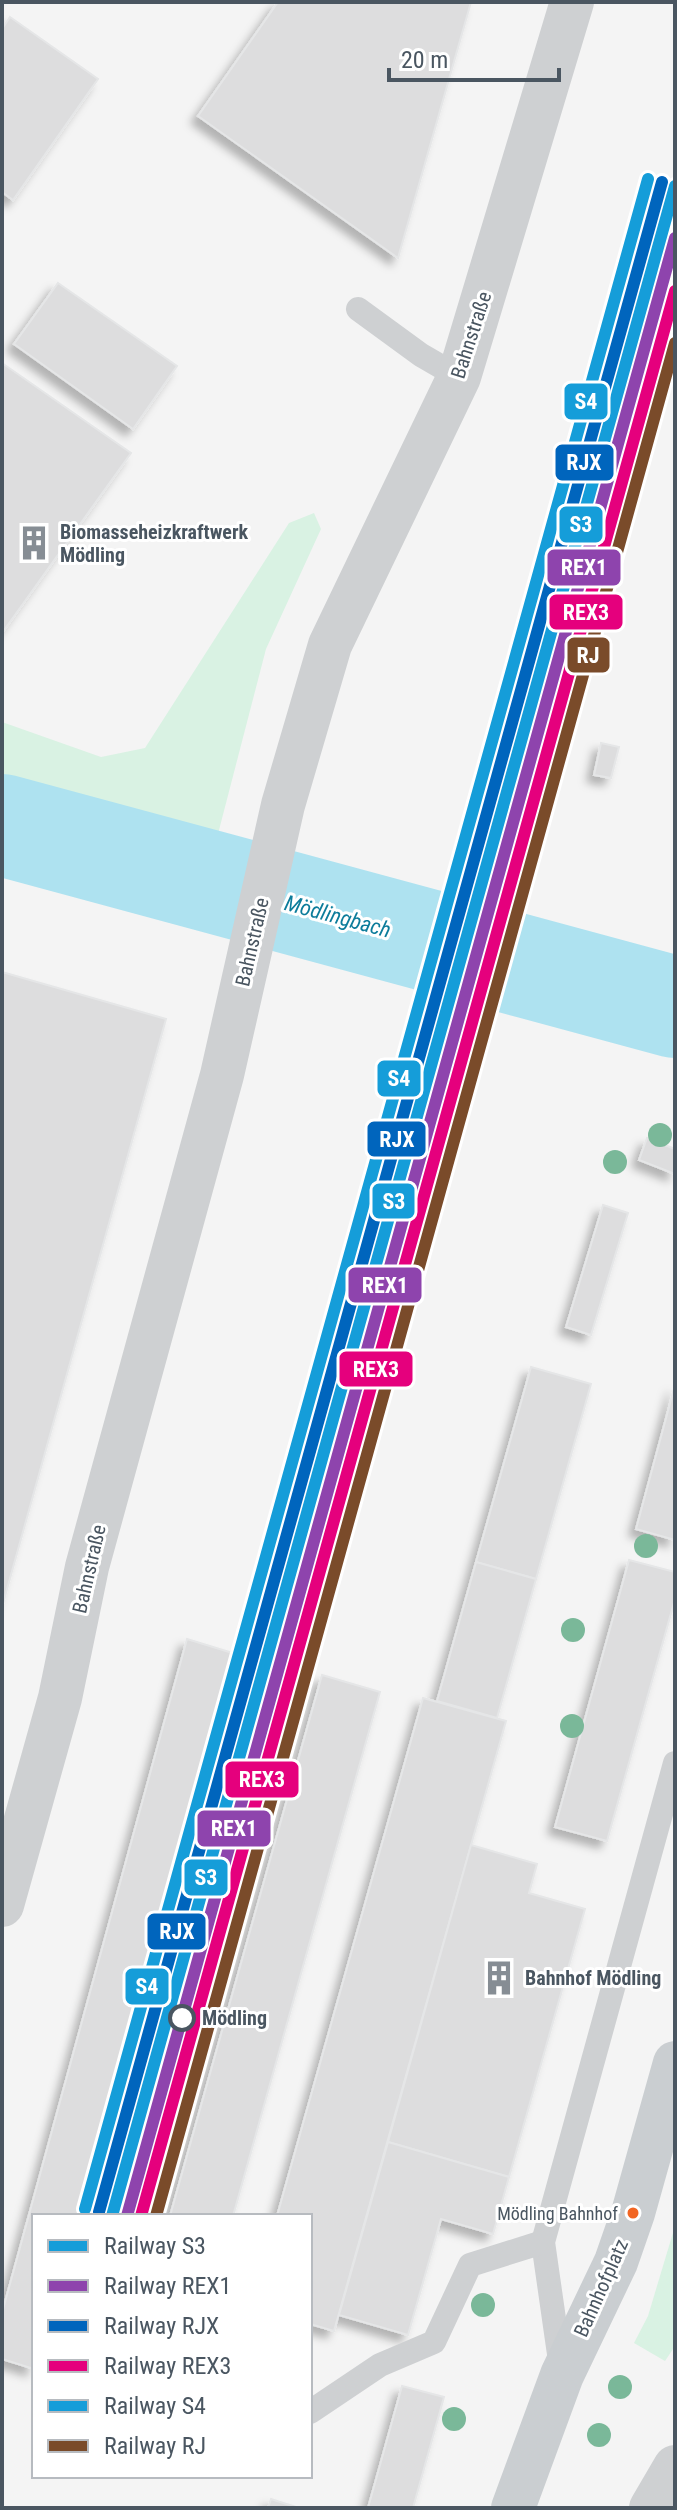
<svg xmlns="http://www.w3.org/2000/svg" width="677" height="2510" font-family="'Roboto Condensed',sans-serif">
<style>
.green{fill:#d9f2e3}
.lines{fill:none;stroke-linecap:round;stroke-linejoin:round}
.river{stroke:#aee2f0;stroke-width:102}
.building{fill:#ddddde;stroke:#e5e6e7;stroke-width:2;filter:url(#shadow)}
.lane{stroke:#ced0d2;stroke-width:24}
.street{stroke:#ced0d2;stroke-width:44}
.primary{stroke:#caced1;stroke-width:44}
.rail-1-casing{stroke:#fff;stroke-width:18}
.rail-2-casing{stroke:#fff;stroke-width:18}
.rail-3-casing{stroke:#fff;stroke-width:18}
.rail-4-casing{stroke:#fff;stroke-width:18}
.rail-5-casing{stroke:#fff;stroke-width:18}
.rail-6-casing{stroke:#fff;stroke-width:18}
.rail-1{stroke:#159dd9;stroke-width:12}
.rail-2{stroke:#8e44ad;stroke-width:12}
.rail-3{stroke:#0065bd;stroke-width:12}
.rail-4{stroke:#e5007d;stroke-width:12}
.rail-5{stroke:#159dd9;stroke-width:12}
.rail-6{stroke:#7a4b2a;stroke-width:12}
.tree{fill:#7ab899}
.stop-dot{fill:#fff;stroke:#4a5661;stroke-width:4}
.bus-dot{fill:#f26522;stroke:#fff;stroke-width:3}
.labels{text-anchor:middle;stroke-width:6;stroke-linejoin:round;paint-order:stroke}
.bus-label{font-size:18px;fill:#4a5661;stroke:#fff;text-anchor:end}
.street-label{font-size:20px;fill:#4a5661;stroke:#fff}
.poi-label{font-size:20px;font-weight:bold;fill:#4a5661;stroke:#fff;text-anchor:start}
.stop-label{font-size:20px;font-weight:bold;fill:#4a5661;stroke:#fff;text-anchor:start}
.water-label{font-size:22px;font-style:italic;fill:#0c7c9b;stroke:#fff}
.line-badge{stroke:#fff;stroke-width:3}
.badge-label{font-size:22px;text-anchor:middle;font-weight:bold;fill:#fff}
</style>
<defs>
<filter id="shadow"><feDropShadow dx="-7" dy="7" stdDeviation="4" flood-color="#0004"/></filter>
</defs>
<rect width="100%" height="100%" fill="#f4f4f4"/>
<!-- green -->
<g class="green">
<path d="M314,513L321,529L266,649L205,884L2,848V722L101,757L145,748L289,523Z"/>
<path d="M675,2226V2346L665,2361L634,2343L648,2316Z"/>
</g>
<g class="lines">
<!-- river -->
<path class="river" d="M2,825L675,1007"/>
</g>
<!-- building -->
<g class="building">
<path d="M278,2H471L398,258L198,116Z"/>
<path d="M10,17L98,79L13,200L2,192V29Z"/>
<path d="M58,283L177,366L133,429L14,344Z"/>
<path d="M2,363L131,453L2,633Z"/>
<path d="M601,743L619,747L611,778L594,775Z"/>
<path d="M2,972L166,1019L2,1607Z"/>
<path d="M647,1138L675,1149V1174L639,1160Z"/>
<path d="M603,1205L628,1213L591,1335L566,1327Z"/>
<path d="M531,1367L591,1384L536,1579L476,1562Z"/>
<path d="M675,1385V1540L636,1529Z"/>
<path d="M629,1560L675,1572V1599L607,1841L555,1827Z"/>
<path d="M476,1562L536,1579L497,1718L437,1701Z"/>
<path d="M187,1639L252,1659L97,2216H34V2369L2,2359V2313Z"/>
<path d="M322,1675L380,1692L233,2216H170Z"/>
<path d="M423,1698L506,1721L334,2331L310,2324V2216H277Z"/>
<path d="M471,1845L537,1864L529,1893L585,1909L509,2177L388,2142Z"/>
<path d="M388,2142L509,2177L493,2234L441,2219L408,2335L339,2315Z"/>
<path d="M402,2386L444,2397L413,2508H368Z"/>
<path d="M271,2499L299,2508H268Z"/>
</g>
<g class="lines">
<!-- lane -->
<g class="lane">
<path d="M358,309L421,355L459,377"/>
<path d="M561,2368L543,2242L675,1763"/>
<path d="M310,2412L380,2365L434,2342L470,2265L543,2242"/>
</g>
<!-- street -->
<g class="street">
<path d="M2,1905L60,1698L87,1567L222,1075L283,805L330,645L459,377L572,2"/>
<path d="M651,2508L675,2467"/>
</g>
<!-- primary -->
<path class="primary" d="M513,2508L562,2375L616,2262L633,2213L675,2063"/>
<!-- rail-1 casing -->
<g class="rail-1-casing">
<path id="rail-1" d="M112,2216L675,186"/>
</g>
<!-- rail-2 casing -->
<g class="rail-2-casing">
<path id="rail-2" d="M127,2216L675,238"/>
</g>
<!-- rail-3 casing -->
<g class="rail-3-casing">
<path id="rail-3" d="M99,2212L662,182"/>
</g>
<!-- rail-4 casing -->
<g class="rail-4-casing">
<path id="rail-4" d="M141,2216L675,291"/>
</g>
<!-- rail-5 casing -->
<g class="rail-5-casing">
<path id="rail-5" d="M85,2209L648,179"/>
</g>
<!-- rail-6 casing -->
<g class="rail-6-casing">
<path id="rail-6" d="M156,2216L675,343"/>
</g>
<!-- rail-1 -->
<use href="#rail-1" class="rail-1"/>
<!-- rail-2 -->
<use href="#rail-2" class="rail-2"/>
<!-- rail-3 -->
<use href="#rail-3" class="rail-3"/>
<!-- rail-4 -->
<use href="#rail-4" class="rail-4"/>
<!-- rail-5 -->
<use href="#rail-5" class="rail-5"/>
<!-- rail-6 -->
<use href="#rail-6" class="rail-6"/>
</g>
<!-- trees -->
<g class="tree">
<circle cx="660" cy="1135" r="12"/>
<circle cx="615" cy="1162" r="12"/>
<circle cx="646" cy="1546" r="12"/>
<circle cx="573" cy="1630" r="12"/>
<circle cx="572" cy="1726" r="12"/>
<circle cx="483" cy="2305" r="12"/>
<circle cx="620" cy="2387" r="12"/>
<circle cx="454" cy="2419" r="12"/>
<circle cx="599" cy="2435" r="12"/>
</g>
<!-- icons -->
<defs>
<g id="building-bare" transform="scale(2.76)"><path d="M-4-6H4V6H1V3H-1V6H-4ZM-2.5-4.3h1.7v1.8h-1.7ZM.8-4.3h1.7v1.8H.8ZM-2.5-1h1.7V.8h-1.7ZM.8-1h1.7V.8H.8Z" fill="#868d94" stroke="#fff" stroke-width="2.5" paint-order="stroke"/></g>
</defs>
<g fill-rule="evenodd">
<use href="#building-bare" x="34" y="543"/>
<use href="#building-bare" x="499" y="1978"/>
</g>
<!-- markers -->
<circle class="stop-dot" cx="182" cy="2018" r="12"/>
<circle class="bus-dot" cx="633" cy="2213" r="7"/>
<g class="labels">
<!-- bus labels -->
<g class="bus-label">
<text x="618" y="2220">Mödling Bahnhof</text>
</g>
<!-- street labels -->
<g class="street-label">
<text transform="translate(471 335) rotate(-72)" y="7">Bahnstraße</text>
<text transform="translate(252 942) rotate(-77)" y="7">Bahnstraße</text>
<text transform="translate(89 1569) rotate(-77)" y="7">Bahnstraße</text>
<text transform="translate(601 2288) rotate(-66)" y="7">Bahnhofplatz</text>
</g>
<!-- poi labels -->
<g class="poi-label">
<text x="60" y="539">Biomasseheizkraftwerk<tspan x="60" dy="23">Mödling</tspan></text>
<text x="525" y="1985">Bahnhof Mödling</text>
</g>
<!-- stop labels -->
<g class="stop-label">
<text x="202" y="2025">Mödling</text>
</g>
<!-- water labels -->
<g class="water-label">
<text transform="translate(338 916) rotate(15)" y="8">Mödlingbach</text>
</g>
</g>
<g class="line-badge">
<rect x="563" y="382" width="46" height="39" rx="8" fill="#159dd9"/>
<rect x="554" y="443" width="61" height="39" rx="8" fill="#0065bd"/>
<rect x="558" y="505" width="46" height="39" rx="8" fill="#159dd9"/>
<rect x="546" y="548" width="76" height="39" rx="8" fill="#8e44ad"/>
<rect x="548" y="593" width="76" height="38" rx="8" fill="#e5007d"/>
<rect x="566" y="636" width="45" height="38" rx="8" fill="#7a4b2a"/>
<rect x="376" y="1059" width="46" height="39" rx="8" fill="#159dd9"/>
<rect x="366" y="1120" width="61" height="38" rx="8" fill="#0065bd"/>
<rect x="371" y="1182" width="45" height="38" rx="8" fill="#159dd9"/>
<rect x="347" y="1266" width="76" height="38" rx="8" fill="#8e44ad"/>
<rect x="338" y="1350" width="76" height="38" rx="8" fill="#e5007d"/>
<rect x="224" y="1760" width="76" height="39" rx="8" fill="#e5007d"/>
<rect x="196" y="1809" width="76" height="39" rx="8" fill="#8e44ad"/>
<rect x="183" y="1858" width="46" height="39" rx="8" fill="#159dd9"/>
<rect x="146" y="1912" width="61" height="39" rx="8" fill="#0065bd"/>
<rect x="124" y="1967" width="46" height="39" rx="8" fill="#159dd9"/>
</g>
<g class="badge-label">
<text x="586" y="409">S4</text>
<text x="584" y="470">RJX</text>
<text x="581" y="532">S3</text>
<text x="584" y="575">REX1</text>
<text x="586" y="620">REX3</text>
<text x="588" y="663">RJ</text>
<text x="399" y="1086">S4</text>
<text x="397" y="1147">RJX</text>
<text x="394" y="1209">S3</text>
<text x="385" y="1293">REX1</text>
<text x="376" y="1377">REX3</text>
<text x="262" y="1787">REX3</text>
<text x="234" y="1836">REX1</text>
<text x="206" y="1885">S3</text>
<text x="177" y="1939">RJX</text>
<text x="147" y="1994">S4</text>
</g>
<!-- border -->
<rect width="677" height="2510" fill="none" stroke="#4a5661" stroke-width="8"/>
<!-- legend -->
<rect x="32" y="2214" width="280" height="264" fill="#ffffff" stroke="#b7bbc0" stroke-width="2"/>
<rect x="48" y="2240" width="40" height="12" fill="#159dd9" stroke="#b7bbc0" stroke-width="2"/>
<text x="104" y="2254" font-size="24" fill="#4a5661">Railway S3</text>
<rect x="48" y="2280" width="40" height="12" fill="#8e44ad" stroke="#b7bbc0" stroke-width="2"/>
<text x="104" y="2294" font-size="24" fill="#4a5661">Railway REX1</text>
<rect x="48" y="2320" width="40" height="12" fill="#0065bd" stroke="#b7bbc0" stroke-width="2"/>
<text x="104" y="2334" font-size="24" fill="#4a5661">Railway RJX</text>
<rect x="48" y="2360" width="40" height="12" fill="#e5007d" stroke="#b7bbc0" stroke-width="2"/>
<text x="104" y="2374" font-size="24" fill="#4a5661">Railway REX3</text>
<rect x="48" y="2400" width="40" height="12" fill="#159dd9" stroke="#b7bbc0" stroke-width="2"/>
<text x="104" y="2414" font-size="24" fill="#4a5661">Railway S4</text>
<rect x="48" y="2440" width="40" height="12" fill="#7a4b2a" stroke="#b7bbc0" stroke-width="2"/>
<text x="104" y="2454" font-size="24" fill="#4a5661">Railway RJ</text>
<!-- scale -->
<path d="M389 68v12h170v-12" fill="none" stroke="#4a5661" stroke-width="4"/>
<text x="401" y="68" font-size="24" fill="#4a5661" stroke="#ffffff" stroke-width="6" paint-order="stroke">20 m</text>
</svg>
